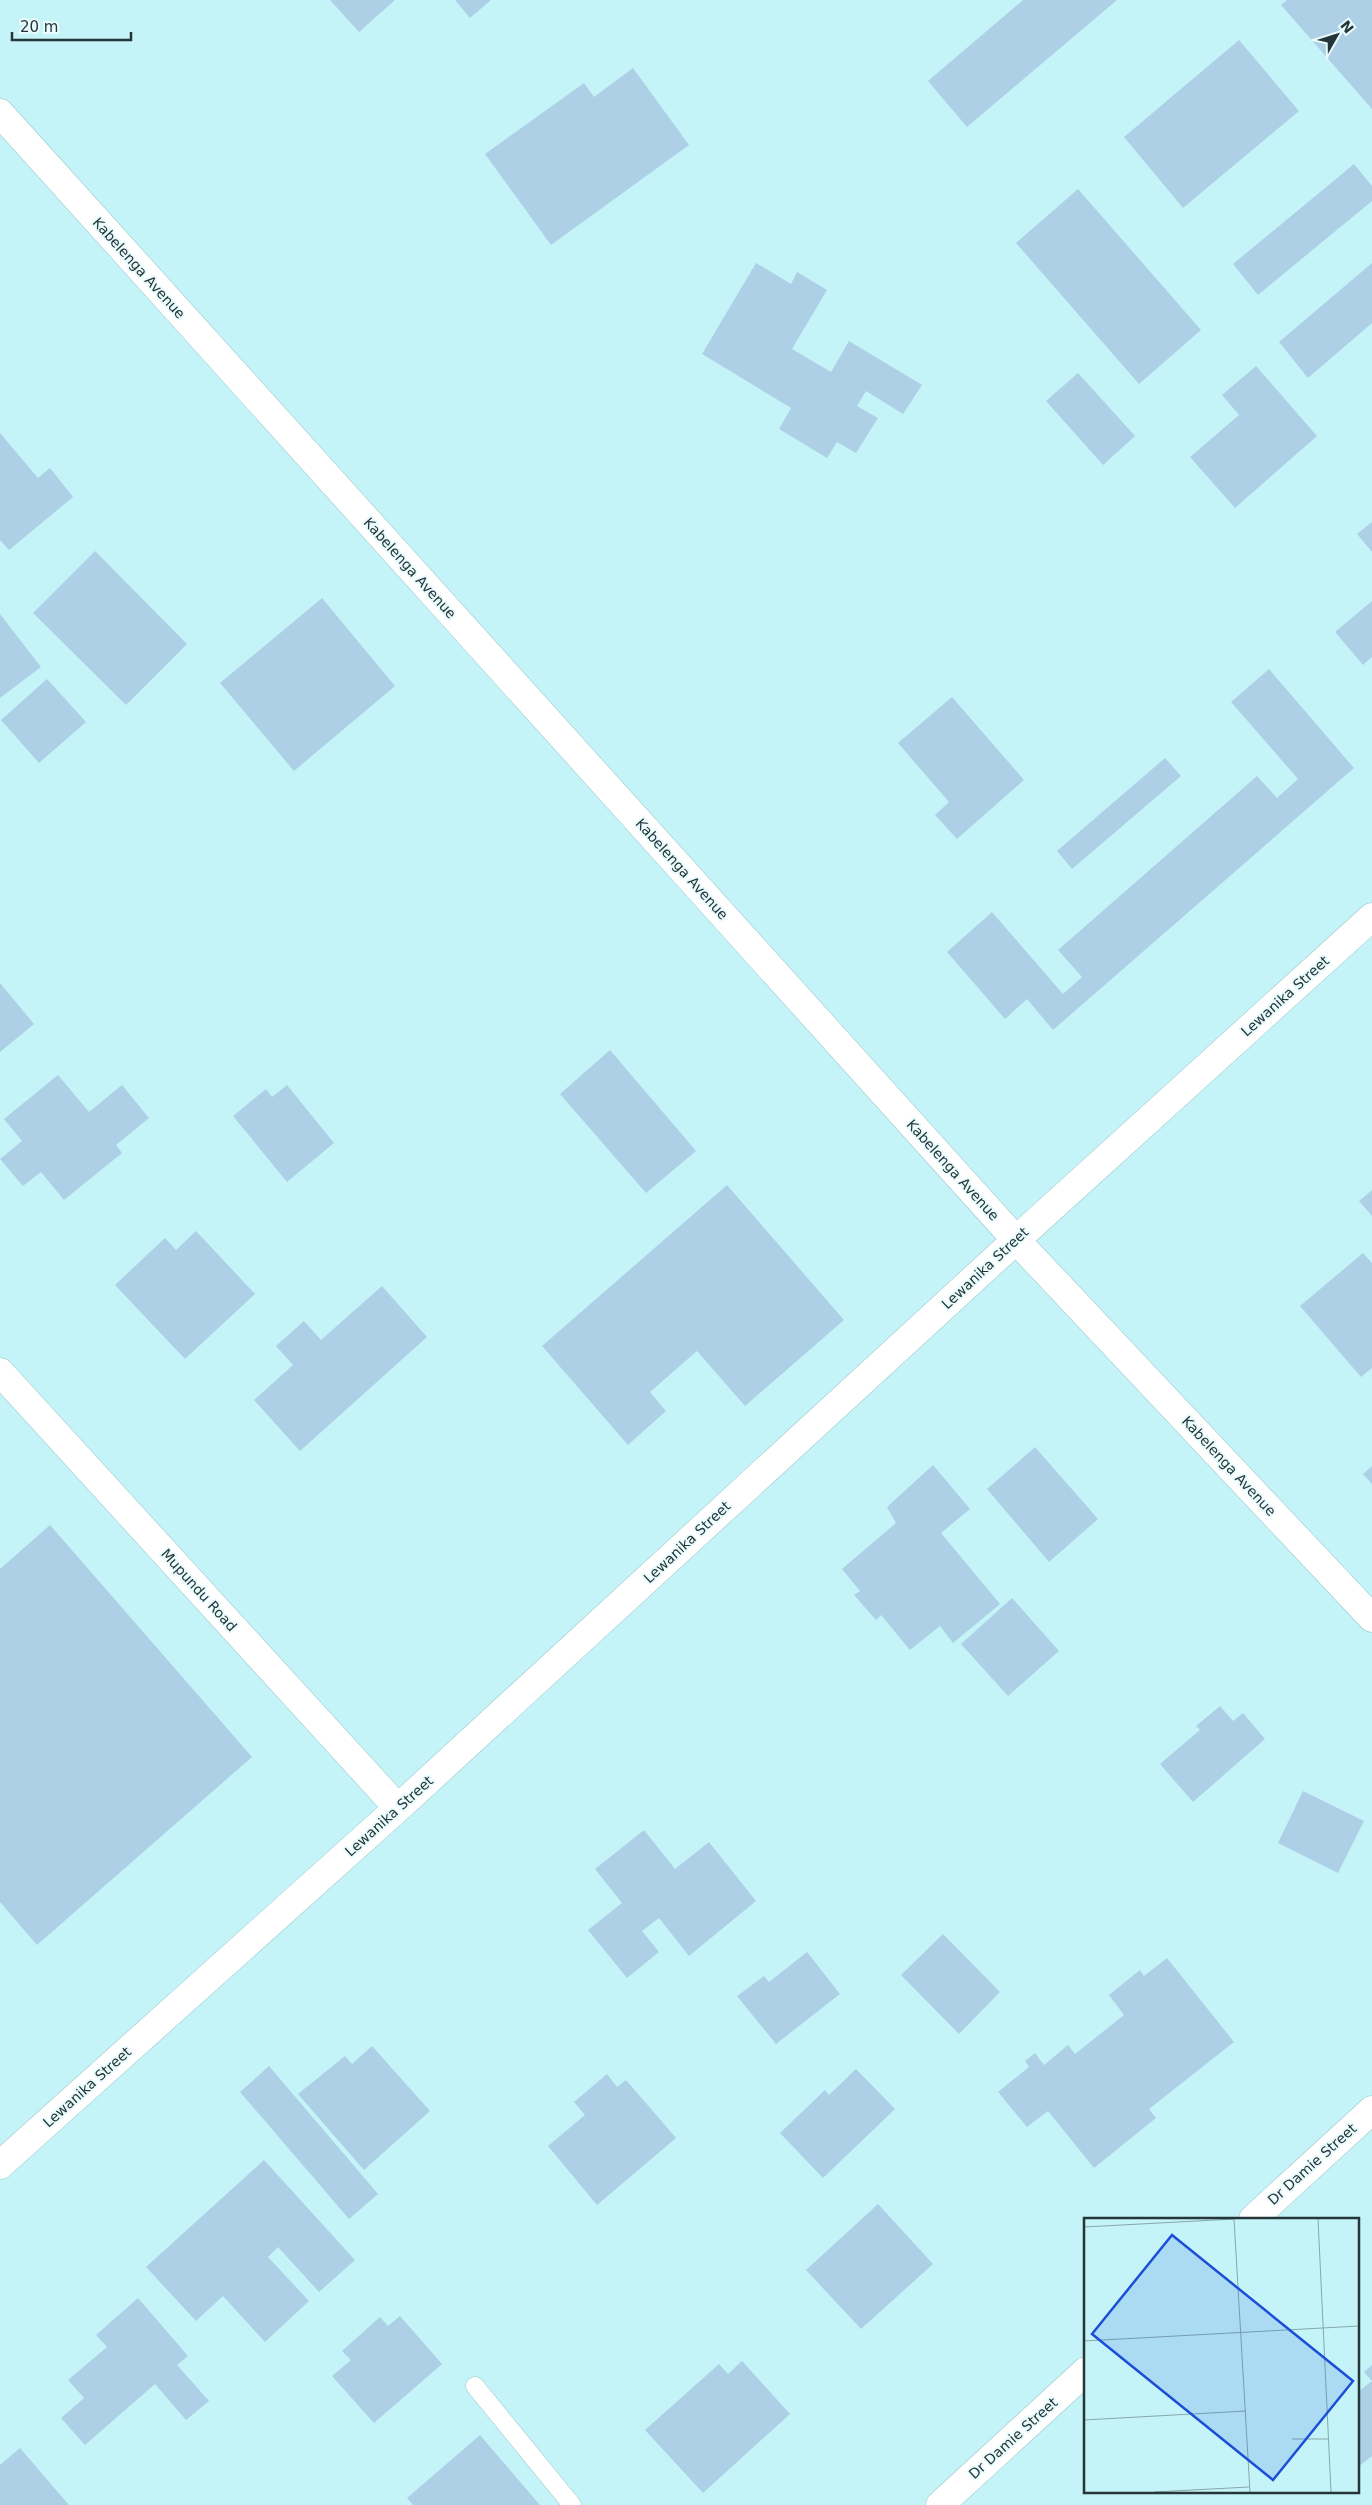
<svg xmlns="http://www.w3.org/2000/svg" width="1372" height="2505" font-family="'DejaVu Sans',sans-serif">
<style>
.building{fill:#add0e6}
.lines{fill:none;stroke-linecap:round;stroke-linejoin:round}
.service-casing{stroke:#98c5c9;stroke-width:19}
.minor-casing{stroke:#98c5c9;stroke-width:29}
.service{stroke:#fff;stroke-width:18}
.minor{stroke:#fff;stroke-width:28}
.labels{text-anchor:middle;stroke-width:4;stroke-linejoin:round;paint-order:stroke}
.street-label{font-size:14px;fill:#243638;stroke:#e9fbfd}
.inset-road{fill:none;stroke:#85a8ab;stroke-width:1}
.view{fill:#1d4ed8;fill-opacity:0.15;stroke:#1d4ed8;stroke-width:2.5}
.inset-edge{fill:none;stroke:#243638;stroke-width:2.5}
</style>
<rect width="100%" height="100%" fill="#c5f4f8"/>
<!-- building -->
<g class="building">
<path d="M330,0H395L359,32Z"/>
<path d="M455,0H491L470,18Z"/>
<path d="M1023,0H1117L967,127L928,81Z"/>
<path d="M1287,0H1372V109L1281,5Z"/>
<path d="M1239,40L1299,111L1183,208L1124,137Z"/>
<path d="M633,68L689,145L551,245L485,154L584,83L594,97Z"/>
<path d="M1354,164L1372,186V201L1258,295L1233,264Z"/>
<path d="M1078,189L1201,330L1139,384L1016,243Z"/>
<path d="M756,263L791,284L797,272L827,290L792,349L831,372L849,341L922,385L903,414L866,391L857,406L878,418L856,453L837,442L827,458L779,429L791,408L702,354Z"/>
<path d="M1372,263V323L1308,378L1279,342Z"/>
<path d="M1256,366L1317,436L1235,508L1190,457L1239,415L1222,395Z"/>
<path d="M1078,373L1135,436L1103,465L1046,401Z"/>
<path d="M0,433L38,478L50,468L73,497L9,550L0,540Z"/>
<path d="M1372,522V552L1357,534Z"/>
<path d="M95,551L187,644L126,705L33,613Z"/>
<path d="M322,598L395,686L294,771L220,683Z"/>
<path d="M1372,601V657L1363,665L1335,632Z"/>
<path d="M0,614L41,667L0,698Z"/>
<path d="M1269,669L1354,768L1053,1030L1027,999L1005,1019L947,952L992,912L1063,994L1082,977L1058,950L1257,776L1277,798L1298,779L1231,702Z"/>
<path d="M47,679L86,722L39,763L1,720Z"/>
<path d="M952,697L1024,780L957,839L935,815L949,802L898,743Z"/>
<path d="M1165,758L1181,776L1072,869L1057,851Z"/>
<path d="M0,983L34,1024L0,1052Z"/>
<path d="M610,1050L696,1151L646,1193L560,1094Z"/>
<path d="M58,1075L89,1112L122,1085L149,1118L116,1145L122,1153L64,1200L41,1172L23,1186L0,1159L22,1141L4,1119Z"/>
<path d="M287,1085L334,1143L287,1182L233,1116L266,1089L272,1097Z"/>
<path d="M727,1185L844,1320L745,1406L697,1351L650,1392L666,1411L628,1445L542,1346Z"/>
<path d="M1372,1190V1216L1359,1201Z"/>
<path d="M196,1231L255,1294L185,1359L115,1285L165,1238L176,1250Z"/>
<path d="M1363,1253L1372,1263V1368L1361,1377L1300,1306Z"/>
<path d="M382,1286L427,1337L300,1451L254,1400L293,1365L276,1346L304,1321L321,1340Z"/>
<path d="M1035,1447L1098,1519L1049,1562L987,1489Z"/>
<path d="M933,1465L970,1509L941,1533L1000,1604L953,1643L940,1626L910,1650L881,1615L876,1620L854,1595L860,1591L842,1569L896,1523L887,1507Z"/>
<path d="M1372,1466V1484L1363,1474Z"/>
<path d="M50,1525L252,1757L37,1945L0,1902V1569Z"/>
<path d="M1012,1598L1059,1651L1008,1696L961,1644Z"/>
<path d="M1220,1706L1233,1721L1243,1713L1265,1739L1193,1802L1160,1764L1200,1730L1196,1726Z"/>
<path d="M1303,1791L1364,1821L1338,1873L1278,1843Z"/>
<path d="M644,1830L675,1869L709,1842L756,1901L689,1956L659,1918L642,1931L659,1952L627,1978L588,1930L622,1903L595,1869Z"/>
<path d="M943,1934L1000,1992L959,2034L901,1975Z"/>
<path d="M807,1952L840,1994L776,2044L737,1996L764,1976L769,1982Z"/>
<path d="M1167,1958L1234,2042L1149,2109L1156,2118L1094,2168L1048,2111L1027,2127L998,2092L1029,2067L1025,2061L1035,2053L1044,2065L1068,2045L1075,2054L1124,2015L1109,1995L1140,1970L1144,1976Z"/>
<path d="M372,2046L430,2111L364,2170L298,2094L345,2056L352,2064Z"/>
<path d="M269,2066L378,2194L349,2219L240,2092Z"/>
<path d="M856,2069L895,2109L823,2178L780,2133L825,2090L829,2095Z"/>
<path d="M607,2074L617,2087L626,2080L676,2138L597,2205L548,2146L585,2115L574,2102Z"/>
<path d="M264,2160L355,2260L319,2292L278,2247L268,2257L309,2301L265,2342L223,2296L196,2321L146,2267Z"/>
<path d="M878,2204L933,2264L861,2329L806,2270Z"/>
<path d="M138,2298L188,2356L177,2365L209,2401L186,2420L155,2384L85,2445L61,2418L84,2398L68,2380L107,2347L96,2335Z"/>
<path d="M400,2316L442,2364L374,2423L332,2376L351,2360L342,2351L380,2317L388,2326Z"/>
<path d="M742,2361L790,2414L703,2493L645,2430L719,2364L728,2374Z"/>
<path d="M1372,2365V2456L1358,2467V2392L1372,2381L1364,2372Z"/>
<path d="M480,2435L540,2505H413L407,2498Z"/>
<path d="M20,2448L69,2505H0V2465Z"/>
</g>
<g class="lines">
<!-- service casing -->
<g class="service-casing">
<path id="service" d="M475,2386L572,2505"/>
</g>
<!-- minor casing -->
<g class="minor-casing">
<g id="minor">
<path d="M0,113L1016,1240L1372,1618"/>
<path d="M0,1372L398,1808"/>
<path d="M0,2165L398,1808L1016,1240L1372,917"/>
<path d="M1253,2219L1372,2110"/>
<path d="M940,2505L1086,2371"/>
</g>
</g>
<!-- service -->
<use href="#service" class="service"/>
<!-- minor -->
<use href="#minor" class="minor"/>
</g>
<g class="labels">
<!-- street labels -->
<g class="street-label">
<text transform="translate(139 268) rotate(48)" y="5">Kabelenga Avenue</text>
<text transform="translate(410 568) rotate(48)" y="5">Kabelenga Avenue</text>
<text transform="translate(682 869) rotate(48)" y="5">Kabelenga Avenue</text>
<text transform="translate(1285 996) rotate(-42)" y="5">Lewanika Street</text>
<text transform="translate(953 1170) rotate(48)" y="5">Kabelenga Avenue</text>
<text transform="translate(985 1268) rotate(-43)" y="5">Lewanika Street</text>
<text transform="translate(1229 1466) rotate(47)" y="5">Kabelenga Avenue</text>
<text transform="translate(687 1542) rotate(-43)" y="5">Lewanika Street</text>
<text transform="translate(199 1590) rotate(48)" y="5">Mupundu Road</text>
<text transform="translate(389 1816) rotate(-42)" y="5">Lewanika Street</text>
<text transform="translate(87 2087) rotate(-42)" y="5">Lewanika Street</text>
<text transform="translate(1312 2164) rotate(-42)" y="5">Dr Damie Street</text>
<text transform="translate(1013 2438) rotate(-42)" y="5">Dr Damie Street</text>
</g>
</g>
<!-- overview -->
<g transform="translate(1084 2218)">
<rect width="275" height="275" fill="#c5f4f8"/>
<path class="inset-road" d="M150,1L166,274M234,1L247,274M0,9L150,1M0,123L275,108M0,202L162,193M208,221H245M70,274L165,269"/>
<path class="view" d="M88,17L269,163L189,262L8,116Z"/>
<rect width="275" height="275" class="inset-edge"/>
</g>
<!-- north arrow -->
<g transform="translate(1337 35) rotate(51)" stroke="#e9fbfd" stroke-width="4" paint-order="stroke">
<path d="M0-4L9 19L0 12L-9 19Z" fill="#243638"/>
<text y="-8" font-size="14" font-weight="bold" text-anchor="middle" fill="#243638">N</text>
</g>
<!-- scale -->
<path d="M12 32v8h119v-8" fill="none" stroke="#243638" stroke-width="2.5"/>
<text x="20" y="32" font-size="15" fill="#243638" stroke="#e9fbfd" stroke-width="4" paint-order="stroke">20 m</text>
</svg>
